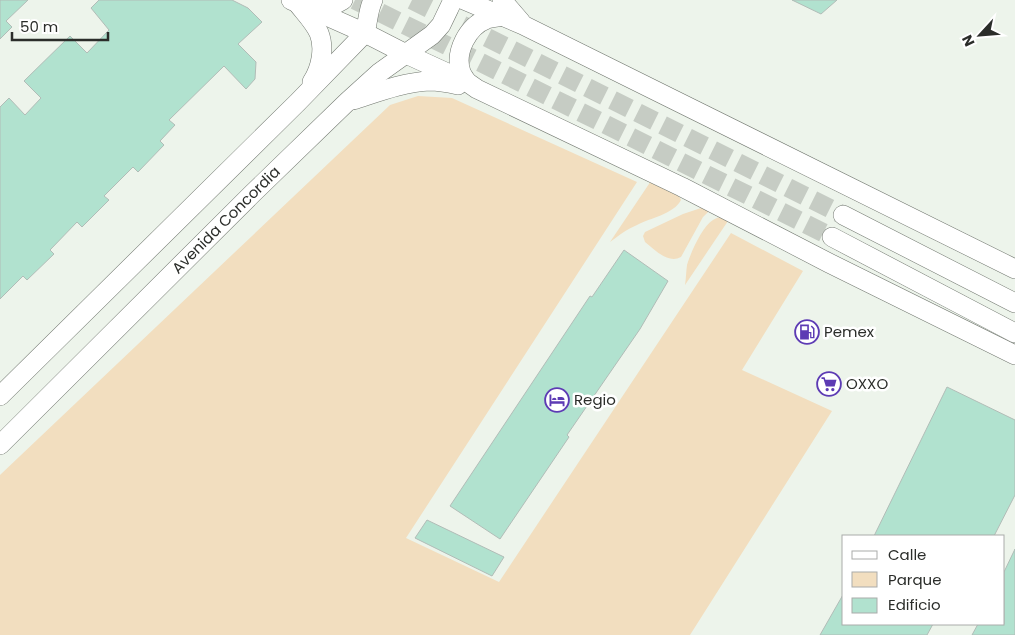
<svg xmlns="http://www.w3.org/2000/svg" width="1015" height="635" font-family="Poppins,sans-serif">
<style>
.green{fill:#f2debf}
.building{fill:#b1e2cf;stroke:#b1bcb7}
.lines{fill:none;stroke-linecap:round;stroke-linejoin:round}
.primary-tunnel{stroke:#c6ccc4;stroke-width:19;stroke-dasharray:19 9;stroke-linecap:butt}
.primary-casing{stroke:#737971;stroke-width:20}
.primary{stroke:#fff;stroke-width:19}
.labels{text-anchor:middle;stroke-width:5;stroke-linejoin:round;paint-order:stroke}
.street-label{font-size:15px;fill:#2b2d2a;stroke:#fff}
.poi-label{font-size:15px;fill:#2b2d2a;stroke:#fff;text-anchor:start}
</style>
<rect width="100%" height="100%" fill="#edf4eb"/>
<!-- green -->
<g class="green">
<path d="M418,96L452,98L637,182L406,538L499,582L731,233L803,271L742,370L832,411L690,635H0V475L390,105Z"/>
<path d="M655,175L678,194L681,200C674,214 650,218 637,225C627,229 618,236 610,242Z"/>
<path d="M704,207L710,210L703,217L681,257C668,264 655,250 645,242L643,236L645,232L683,214Z"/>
<path d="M732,215L685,285C686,279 686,272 687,265C691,252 702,227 713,220C719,216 725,216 732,215Z"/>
</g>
<!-- building -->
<g class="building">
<path d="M0,0H28L6,21L12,27L0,39Z"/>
<path d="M99,0H232L248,8L262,22L238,44L256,62L255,79L246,89L224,66L169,120L175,125L160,141L164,145L138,172L133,167L104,196L109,200L82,227L77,222L50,250L54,254L27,280L23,276L0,299V107L9,98L25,115L41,98L24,81L70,36L87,53L109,30L91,8Z"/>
<path d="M792,0H837L821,14Z"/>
<path d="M624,250L668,281L640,329L567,435L569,437L500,539L450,506L590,296L592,297Z"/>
<path d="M947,387L1015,420V495L994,536H874Z"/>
<path d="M427,520L504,557L492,576L415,538Z"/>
<path d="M1015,549V635H972L978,624H1004V572Z"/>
<path d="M844,593V624H933L927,635H820Z"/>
</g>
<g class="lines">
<!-- primary-tunnel -->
<g class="primary-tunnel">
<path d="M355,0L832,237"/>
<path d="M412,0L843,215"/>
</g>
<!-- primary casing -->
<g class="primary-casing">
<g id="primary">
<path d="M291,0L365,33L406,54L467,82L477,89L682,187L829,263L1015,355"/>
<path d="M464,0L523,25L1015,269"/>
<path d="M502,0L521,22"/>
<path d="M298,4C305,13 314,22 319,33C325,48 321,68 312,82"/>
<path d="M313,10L334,5L343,0"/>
<path d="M467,82C465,79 462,75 461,72C454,52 468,26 487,19C492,18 498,17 503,16"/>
<path d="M353,100C378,92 404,82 430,81C440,81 449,83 458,85"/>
<path d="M843,215L1015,303"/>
<path d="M832,237L1015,333"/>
<path d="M0,396L298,102L365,33C368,22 368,10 373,0"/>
<path id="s1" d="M0,445L252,194L347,102L379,73L432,35L441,25L453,0"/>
</g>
</g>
<!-- primary -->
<use href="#primary" class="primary"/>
</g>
<!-- icons -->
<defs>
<g id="fuel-ring" transform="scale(1.25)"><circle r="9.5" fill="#fff" stroke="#5d3bb4" stroke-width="1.5"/><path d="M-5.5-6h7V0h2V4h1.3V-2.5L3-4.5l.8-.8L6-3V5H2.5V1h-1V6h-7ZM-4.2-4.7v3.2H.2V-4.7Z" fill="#5d3bb4"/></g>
<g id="supermarket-ring" transform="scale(1.25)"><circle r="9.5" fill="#fff" stroke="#5d3bb4" stroke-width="1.5"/><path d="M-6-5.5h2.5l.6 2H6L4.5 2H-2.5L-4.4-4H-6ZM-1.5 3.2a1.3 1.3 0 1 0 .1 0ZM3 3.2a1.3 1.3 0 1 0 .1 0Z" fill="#5d3bb4"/></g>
<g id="hotel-ring" transform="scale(1.25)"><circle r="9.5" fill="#fff" stroke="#5d3bb4" stroke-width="1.5"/><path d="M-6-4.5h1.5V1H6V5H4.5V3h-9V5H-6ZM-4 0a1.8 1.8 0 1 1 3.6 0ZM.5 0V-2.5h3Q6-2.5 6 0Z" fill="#5d3bb4"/></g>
</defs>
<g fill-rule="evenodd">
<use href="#fuel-ring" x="807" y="332"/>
<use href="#supermarket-ring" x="829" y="384"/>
<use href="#hotel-ring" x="557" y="400"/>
</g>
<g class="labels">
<!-- street labels -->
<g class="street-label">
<text dy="5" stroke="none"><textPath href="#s1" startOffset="319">Avenida Concordia</textPath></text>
</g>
<!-- poi labels -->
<g class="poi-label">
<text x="824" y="337">Pemex</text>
<text x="846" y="389">OXXO</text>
<text x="574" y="405">Regio</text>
</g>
</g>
<!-- legend -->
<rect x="842" y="535" width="162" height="90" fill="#ffffff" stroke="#aaabaa"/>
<rect x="852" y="551" width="25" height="8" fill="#ffffff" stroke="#aaabaa"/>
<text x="888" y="560" font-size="15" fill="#2b2d2a">Calle</text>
<rect x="852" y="572" width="25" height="15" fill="#f2debf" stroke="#aaabaa"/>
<text x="888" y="585" font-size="15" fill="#2b2d2a">Parque</text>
<rect x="852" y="598" width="25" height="15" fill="#b1e2cf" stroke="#aaabaa"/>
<text x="888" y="610" font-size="15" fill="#2b2d2a">Edificio</text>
<!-- north arrow -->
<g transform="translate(980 35) rotate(244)" stroke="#ffffff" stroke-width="4" paint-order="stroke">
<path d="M0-4L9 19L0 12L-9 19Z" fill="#2b2d2a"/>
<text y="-8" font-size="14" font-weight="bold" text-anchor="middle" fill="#2b2d2a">N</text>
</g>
<!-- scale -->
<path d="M12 32v8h96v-8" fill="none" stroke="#2b2d2a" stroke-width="2.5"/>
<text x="20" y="32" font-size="15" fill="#2b2d2a" stroke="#ffffff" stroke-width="4" paint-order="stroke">50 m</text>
</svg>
